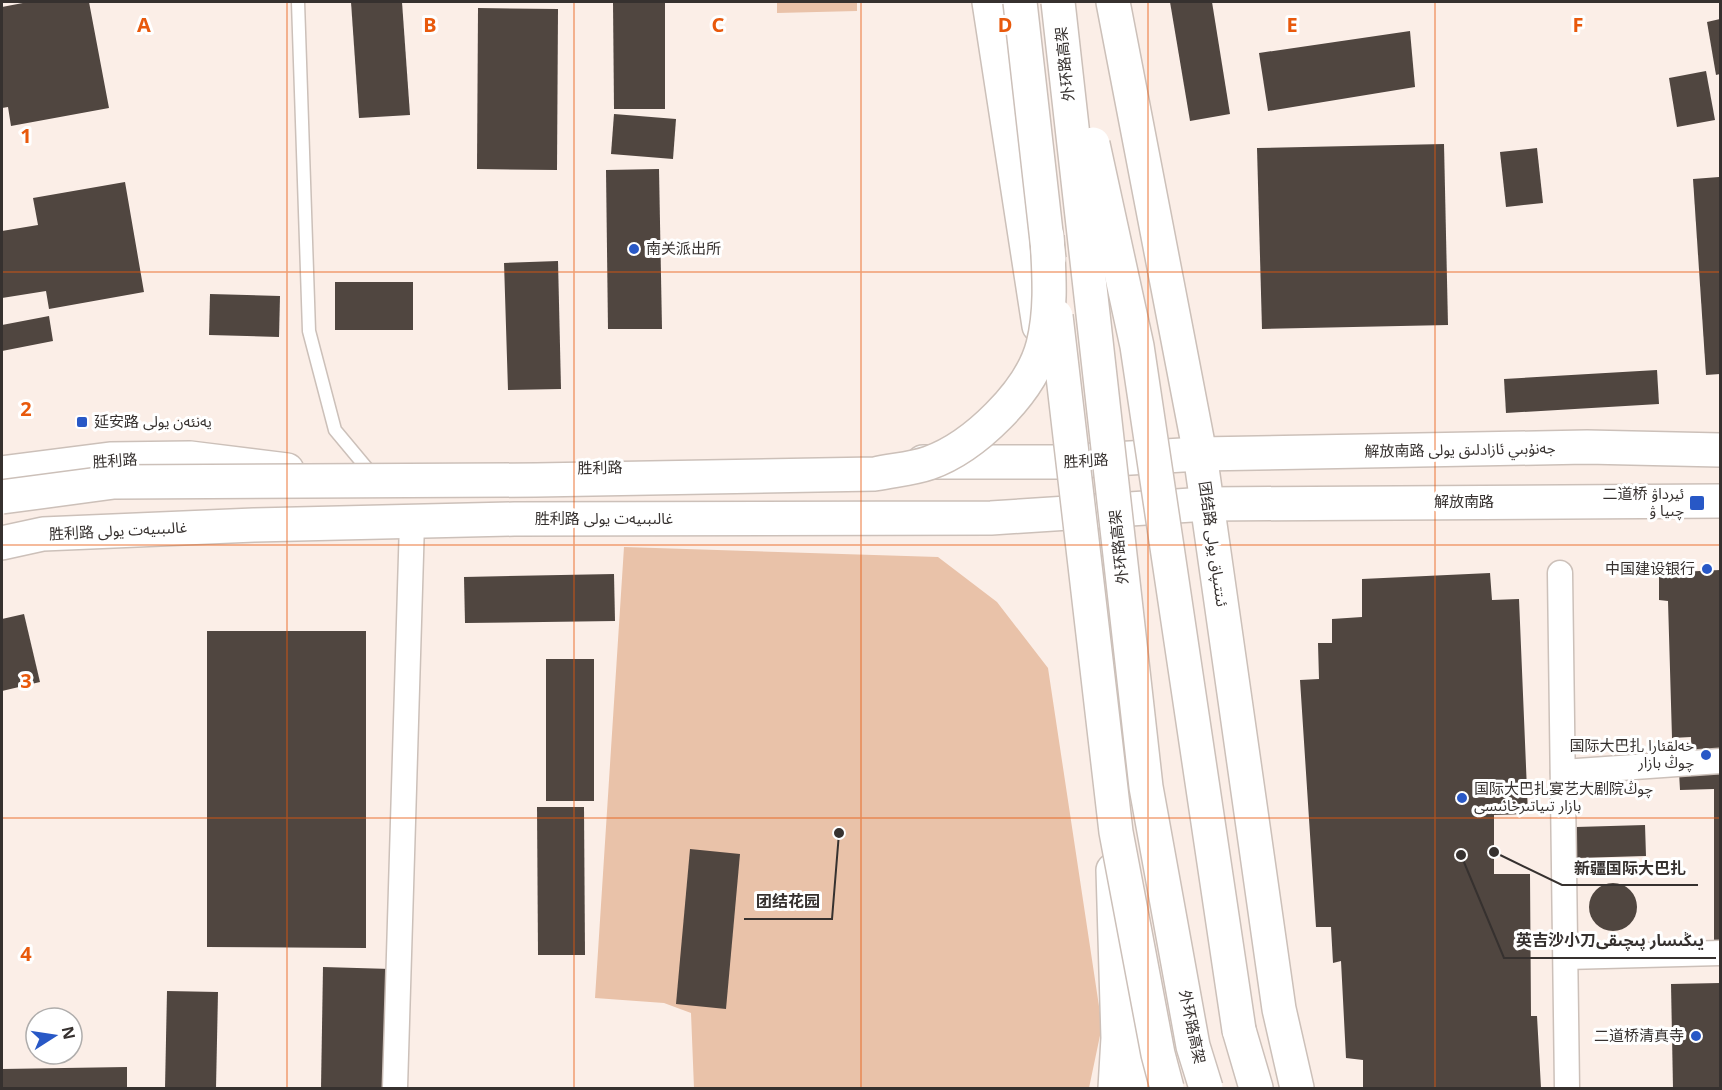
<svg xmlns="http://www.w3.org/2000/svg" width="1722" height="1090" font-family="'Noto Sans','Noto Sans Arabic','Noto Sans SC',sans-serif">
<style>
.green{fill:#e9c2a9}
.building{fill:#504640}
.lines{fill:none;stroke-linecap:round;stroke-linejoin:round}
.lane-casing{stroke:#ccc0b9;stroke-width:15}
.street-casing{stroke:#ccc0b9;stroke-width:27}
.secondary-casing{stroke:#ccc0b9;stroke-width:36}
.primary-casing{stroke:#ccc0b9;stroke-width:36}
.highway-casing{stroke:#ccc0b9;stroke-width:36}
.lane{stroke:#fff;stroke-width:12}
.street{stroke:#fff;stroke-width:24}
.secondary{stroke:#fff;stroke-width:33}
.primary{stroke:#fff;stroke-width:33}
.highway{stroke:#fff;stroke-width:33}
.highway-bridge-casing{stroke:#ccc0b9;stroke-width:36;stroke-linecap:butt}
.highway-bridge{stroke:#fff;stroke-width:33}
.grid{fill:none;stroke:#e8590c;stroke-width:1.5;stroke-opacity:0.55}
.poi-dot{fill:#2858c6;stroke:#fff;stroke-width:2}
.labels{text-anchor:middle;stroke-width:6;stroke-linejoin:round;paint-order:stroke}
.street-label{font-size:15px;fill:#36312f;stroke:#fff}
.poi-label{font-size:15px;fill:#36312f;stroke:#fff;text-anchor:end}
.grid-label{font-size:20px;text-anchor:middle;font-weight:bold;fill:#e8590c;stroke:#fff;stroke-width:6;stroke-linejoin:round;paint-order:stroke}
.leader{fill:none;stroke:#36312f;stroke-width:2}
.callout-dot{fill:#36312f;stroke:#fff;stroke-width:2}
.callout-label{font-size:16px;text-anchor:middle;font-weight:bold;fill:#36312f;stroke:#fff;stroke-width:6;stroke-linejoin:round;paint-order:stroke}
</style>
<rect width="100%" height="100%" fill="#fbeee7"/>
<!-- green -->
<g class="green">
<path d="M777,2H857V11L777,13Z"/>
<path d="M624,547L938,557L997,602L1048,668L1102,1026L1089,1088H694L691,1013L664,1003L595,998Z"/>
</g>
<!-- building -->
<g class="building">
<path d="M28,2H89L109,108L11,126L8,107L2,108V7Z"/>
<path d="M351,2H402L410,115L359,118Z"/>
<path d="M613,2H665V109H614Z"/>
<path d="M1170,2H1212L1230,114L1190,121Z"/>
<path d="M478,8L558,9L557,170L477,169Z"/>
<path d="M1720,19V74L1716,75L1707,22Z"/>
<path d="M1410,31L1415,87L1268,111L1259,53Z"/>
<path d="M1706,71L1715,120L1677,127L1669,78Z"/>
<path d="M614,114L676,119L673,159L611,154Z"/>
<path d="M1444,144L1448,325L1262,329L1257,148Z"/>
<path d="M1537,148L1543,203L1506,207L1500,152Z"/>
<path d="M659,169L662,329H608L606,170Z"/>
<path d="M1719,177L1720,374L1706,375L1693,179Z"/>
<path d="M125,182L144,292L49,309L46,291L2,298V231L38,225L33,198Z"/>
<path d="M558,261L561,389L508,390L504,263Z"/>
<rect x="335" y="282" width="78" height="48"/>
<path d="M210,294L280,296L279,337L209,335Z"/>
<path d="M49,316L53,341L2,351V325Z"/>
<path d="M1657,370L1659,404L1506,413L1504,379Z"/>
<path d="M1720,570V947L1714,948V789L1680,790L1679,772L1692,771L1691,737L1672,738L1668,601L1659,600V573Z"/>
<path d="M1490,573L1492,600L1519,599L1528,814L1494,815V874H1530L1531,1016H1537L1541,1088H1363V1060L1346,1058L1341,961L1333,963L1331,927H1316L1300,680L1319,679L1318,643H1332V619L1362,617V579Z"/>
<path d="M614,574L615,621L465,623L464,577Z"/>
<path d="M24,614L40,682L2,691V619Z"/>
<path d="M207,631H366V948L207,947Z"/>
<rect x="546" y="659" width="48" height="142"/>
<path d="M537,807H584L585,955H538Z"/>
<path d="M1645,825L1646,856L1577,858L1576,827Z"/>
<path d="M690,849L740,854L726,1009L676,1004Z"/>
<circle cx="1613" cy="907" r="24"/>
<path d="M323,967L391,969L389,1088H321Z"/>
<path d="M1720,983V1088H1673L1671,984Z"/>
<path d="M167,991L218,992L216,1088H165Z"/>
<path d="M127,1067V1088H2V1069Z"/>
</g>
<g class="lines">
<!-- lane casing -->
<g class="lane-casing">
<path id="lane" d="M298,2L309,331L335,430L370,472"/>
</g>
<!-- street casing -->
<g class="street-casing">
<g id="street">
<path d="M1560,573L1567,1088"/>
<path d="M1563,772L1720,761"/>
<path d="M1566,957L1720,953"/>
<path d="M395,1088L412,522"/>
</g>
</g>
<!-- secondary casing -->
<g class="secondary-casing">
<g id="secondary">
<path d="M1200,454L1587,447L1720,450"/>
<path d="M1207,504L1720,501"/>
</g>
</g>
<!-- primary casing -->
<g class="primary-casing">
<g id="primary">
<path d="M989,2L1039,326"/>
<path d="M1113,2L1200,454L1279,1009L1297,1088"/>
<path d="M923,462H1061L1200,454"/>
<path d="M2,473L110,459L190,458L287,470"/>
<path d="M2,543L43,534L254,525L514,519L991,518L1207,504"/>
<path d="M1132,983L1142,1088"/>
</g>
</g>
<!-- highway casing -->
<g class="highway-casing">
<g id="highway">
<path d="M1113,870L1118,1038L1115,1088"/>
<path d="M1239,1030L1256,1088"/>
</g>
</g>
<!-- lane -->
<use href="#lane" class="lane"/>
<!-- street -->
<use href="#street" class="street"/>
<!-- secondary -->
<use href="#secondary" class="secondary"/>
<!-- primary -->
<use href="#primary" class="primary"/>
<!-- highway -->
<use href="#highway" class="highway"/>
<!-- highway-bridge casing -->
<g class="highway-bridge-casing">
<g id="highway-bridge">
<path d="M1020,2L1049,259"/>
<path d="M1058,2L1146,787L1193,1046L1206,1088"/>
<path d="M1093,144L1137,346L1239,1030"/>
<path d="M1056,316L1116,832L1158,1054L1167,1088"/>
<path d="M2,497L114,482L536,480L875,474C893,470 912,469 929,463C974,447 1031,392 1043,345C1052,309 1049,273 1047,236"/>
</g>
</g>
<!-- highway-bridge -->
<use href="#highway-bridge" class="highway-bridge"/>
</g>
<!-- grid -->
<path class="grid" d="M287,2V1088M574,2V1088M861,2V1088M1148,2V1088M1435,2V1088M2,272H1720M2,545H1720M2,818H1720"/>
<!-- markers -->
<g class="poi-dot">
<circle cx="634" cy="249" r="6"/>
<rect x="76" y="416" width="12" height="12" rx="3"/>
<rect x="1689" y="495" width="16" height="16" rx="3"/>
<circle cx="1707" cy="569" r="6"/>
<circle cx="1706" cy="755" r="6"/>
<circle cx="1462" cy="798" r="6"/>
<circle cx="1696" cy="1036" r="6"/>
</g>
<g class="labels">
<!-- street labels -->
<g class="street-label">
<text transform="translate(1065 64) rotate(-96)" y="5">外环路高架</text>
<text transform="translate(1460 450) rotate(-1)" y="5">解放南路 جەنۇبىي ئازادلىق يولى</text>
<text transform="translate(115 461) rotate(-4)" y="5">胜利路</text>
<text transform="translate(1086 461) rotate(-3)" y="5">胜利路</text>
<text transform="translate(600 468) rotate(-1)" y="5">胜利路</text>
<text x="1464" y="507">解放南路</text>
<text x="604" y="524">胜利路 غالىبىيەت يولى</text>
<text transform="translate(118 531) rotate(-3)" y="5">胜利路 غالىبىيەت يولى</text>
<text transform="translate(1213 544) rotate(82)" y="5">团结路 ئىتتىپاق يولى</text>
<text transform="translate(1119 547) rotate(-96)" y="5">外环路高架</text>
<text transform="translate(1192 1027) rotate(78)" y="5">外环路高架</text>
</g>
<!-- poi labels -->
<g class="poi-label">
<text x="646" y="254" text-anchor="start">南关派出所</text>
<text x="94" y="427" text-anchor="start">延安路 يەنئەن يولى</text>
<text x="1684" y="499">二道桥 ئيرداۋ<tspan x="1684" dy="17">چىيا ۋ</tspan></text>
<text x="1695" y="574">中国建设银行</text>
<text x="1694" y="751">国际大巴扎 خەلقئارا<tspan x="1694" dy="17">چوڭ بازار</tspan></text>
<text x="1474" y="794" text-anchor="start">国际大巴扎宴艺大剧院چوڭ<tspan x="1474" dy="17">بازار تىياتىرخانىسى</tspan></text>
<text x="1684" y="1041">二道桥清真寺</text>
</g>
</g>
<g class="grid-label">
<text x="144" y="32">A</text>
<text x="430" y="32">B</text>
<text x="718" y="32">C</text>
<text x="1005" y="32">D</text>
<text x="1292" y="32">E</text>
<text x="1578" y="32">F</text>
<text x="26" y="143">1</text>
<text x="26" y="416">2</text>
<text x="26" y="688">3</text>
<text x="26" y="961">4</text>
</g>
<!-- callouts -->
<path class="leader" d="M1494 852L1562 885H1698M839 833L832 919H744M1461 855L1504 958H1716"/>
<g class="callout-dot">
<circle cx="1494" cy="852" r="6"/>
<circle cx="839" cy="833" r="6"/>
<circle cx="1461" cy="855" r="6"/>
</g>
<g class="callout-label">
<text x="1630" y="874">新疆国际大巴扎</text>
<text x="788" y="907">团结花园</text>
<text x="1610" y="946">英吉沙小刀يىڭىسار پىچىقى</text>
</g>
<!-- border -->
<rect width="1722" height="1090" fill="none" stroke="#36312f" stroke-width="6"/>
<!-- north arrow -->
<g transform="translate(54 1036) rotate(78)"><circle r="28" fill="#ffffff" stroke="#afadac" stroke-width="1.5"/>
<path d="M0-4.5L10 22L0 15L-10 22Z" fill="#2858c6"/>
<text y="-9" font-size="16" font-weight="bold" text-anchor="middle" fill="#36312f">N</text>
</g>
</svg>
